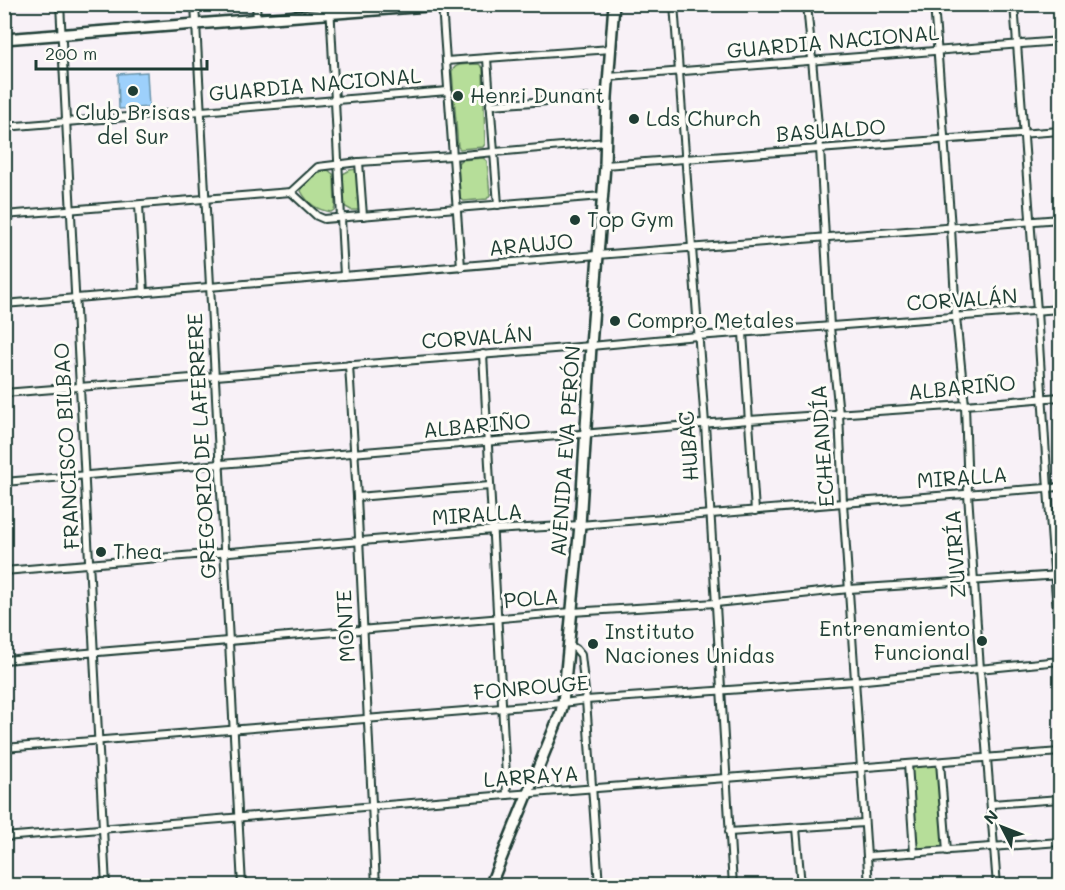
<svg xmlns="http://www.w3.org/2000/svg" width="1065" height="890" font-family="Mali,sans-serif">
<style>
.green{fill:#b6de99;stroke:#6a8e66;stroke-width:1.5}
.water{fill:#9dd0fb;stroke:#6b95ab;stroke-width:1.5}
.lines{fill:none;stroke-linecap:round;stroke-linejoin:round}
.street-casing{stroke:#1f3d34;stroke-width:10}
.secondary-casing{stroke:#1f3d34;stroke-width:14}
.street{stroke:#fdfcf7;stroke-width:6}
.secondary{stroke:#fdfcf7;stroke-width:9}
.poi-dot{fill:#1f3d34;stroke:#fdfcf7;stroke-width:2}
.labels{text-anchor:middle;stroke-width:6;stroke-linejoin:round;paint-order:stroke}
.street-label{font-size:21px;fill:#1f3d34;stroke:#fdfcf7}
.poi-label{font-size:21px;fill:#1f3d34;stroke:#fdfcf7;text-anchor:start}
</style>
<rect width="100%" height="100%" fill="#f8f1f7"/>
<filter id="ink" filterUnits="userSpaceOnUse"><feTurbulence type="fractalNoise" baseFrequency=".0167" numOctaves="2"/><feDisplacementMap in="SourceGraphic" scale="12" xChannelSelector="R" yChannelSelector="G"/><feConvolveMatrix kernelMatrix="1 2 1 2 8 2 1 2 1" color-interpolation-filters="sRGB"/></filter>
<g filter="url(#ink)">
<!-- green -->
<g class="green">
<path d="M479,64L483,68L485,144L483,147L460,149L458,147L452,71C456,62 470,65 479,64Z"/>
<path d="M483,158L487,161L490,195L487,199L464,201L460,198L458,163L461,160Z"/>
<path d="M357,169L361,210H351L344,206L343,174L350,170Z"/>
<path d="M328,170L333,174L334,178L335,206L334,210L331,212C317,210 308,204 301,191C305,181 317,172 328,170Z"/>
<path d="M938,765L944,848L916,850L911,767Z"/>
</g>
<!-- water -->
<path class="water" d="M147,72L149,107L119,109L118,74Z"/>
<g class="lines">
<!-- street casing -->
<g class="street-casing">
<g id="street">
<path d="M60,4L106,886"/>
<path d="M195,4L242,886"/>
<path d="M256,4L257,20"/>
<path d="M330,4L344,276"/>
<path d="M674,4L705,424L733,886"/>
<path d="M807,4L820,148L830,327L839,414L843,503L869,886"/>
<path d="M934,4L951,228L956,317L965,405L968,494L980,669L997,886"/>
<path d="M1014,4L1037,311L1048,489L1060,652"/>
<path d="M442,5L461,267"/>
<path d="M487,59L498,205"/>
<path d="M446,61L611,49"/>
<path d="M609,77L1060,41"/>
<path d="M490,105L607,97"/>
<path d="M4,127L448,91"/>
<path d="M359,162L363,216"/>
<path d="M605,165L1060,131"/>
<path d="M291,192L317,216L324,219L602,196"/>
<path d="M139,205L144,293"/>
<path d="M4,215L291,192L318,167L359,162L452,156L606,142"/>
<path d="M4,304L597,255L1060,219"/>
<path d="M743,333L755,511"/>
<path d="M483,354L507,795"/>
<path d="M349,365L357,497L376,886"/>
<path d="M4,393L591,346L697,336L1060,309"/>
<path d="M4,482L749,420L965,405L1060,397"/>
<path d="M357,497L490,486"/>
<path d="M4,571L493,530L580,525L843,503L1060,487"/>
<path d="M568,644L576,649L581,655L586,700L599,886"/>
<path d="M4,660L572,612L716,603L849,589L1060,575"/>
<path d="M4,748L563,703L586,700L855,681L1060,661"/>
<path d="M940,762L947,851"/>
<path d="M908,764L914,853"/>
<path d="M992,804L1060,799"/>
<path d="M796,828L801,886"/>
<path d="M729,832L864,823"/>
<path d="M4,837L507,795L1060,752"/>
<path d="M867,856L1060,842"/>
</g>
</g>
<!-- secondary casing -->
<g class="secondary-casing">
<g id="secondary">
<path d="M4,5L6,4"/>
<path d="M4,39L453,4"/>
<path d="M490,886L561,712L563,703L580,525L591,346L605,165L607,97L614,4"/>
</g>
</g>
<!-- street -->
<use href="#street" class="street"/>
<!-- secondary -->
<use href="#secondary" class="secondary"/>
</g>
</g>
<!-- markers -->
<g class="poi-dot">
<circle cx="133" cy="91" r="6"/>
<circle cx="458" cy="96" r="6"/>
<circle cx="634" cy="119" r="6"/>
<circle cx="575" cy="220" r="6"/>
<circle cx="615" cy="321" r="6"/>
<circle cx="101" cy="552" r="6"/>
<circle cx="982" cy="641" r="6"/>
<circle cx="593" cy="644" r="6"/>
</g>
<g class="labels">
<!-- street labels -->
<g class="street-label">
<text transform="translate(833 42) rotate(-5)" y="7">GUARDIA NACIONAL</text>
<text transform="translate(315 85) rotate(-5)" y="7">GUARDIA NACIONAL</text>
<text transform="translate(831 131) rotate(-4)" y="7">BASUALDO</text>
<text transform="translate(531 245) rotate(-5)" y="7">ARAUJO</text>
<text transform="translate(962 300) rotate(-4)" y="7">CORVALÁN</text>
<text transform="translate(477 338) rotate(-4)" y="7">CORVALÁN</text>
<text transform="translate(962 388) rotate(-5)" y="7">ALBARIÑO</text>
<text transform="translate(477 426) rotate(-5)" y="7">ALBARIÑO</text>
<text transform="translate(67 446) rotate(-93)" y="7">FRANCISCO BILBAO</text>
<text transform="translate(202 446) rotate(-93)" y="7">GREGORIO DE LAFERRERE</text>
<text transform="translate(689 446) rotate(-94)" y="7">HUBAC</text>
<text transform="translate(823 446) rotate(-94)" y="7">ECHEANDÍA</text>
<text transform="translate(566 451) rotate(-86)" y="7">AVENIDA EVA PERÓN</text>
<text transform="translate(962 478) rotate(-4)" y="7">MIRALLA</text>
<text transform="translate(477 515) rotate(-4)" y="7">MIRALLA</text>
<text transform="translate(956 554) rotate(-94)" y="7">ZUVIRÍA</text>
<text transform="translate(531 599) rotate(-5)" y="7">POLA</text>
<text transform="translate(346 626) rotate(-93)" y="7">MONTE</text>
<text transform="translate(531 688) rotate(-5)" y="7">FONROUGE</text>
<text transform="translate(531 777) rotate(-4)" y="7">LARRAYA</text>
</g>
<!-- poi labels -->
<g class="poi-label">
<text x="470" y="103">Henri Dunant</text>
<text x="133" y="120" text-anchor="middle">Club Brisas<tspan x="133" dy="24">del Sur</tspan></text>
<text x="646" y="126">Lds Church</text>
<text x="587" y="227">Top Gym</text>
<text x="627" y="328">Compro Metales</text>
<text x="113" y="559">Thea</text>
<text x="970" y="636" text-anchor="end">Entrenamiento<tspan x="970" dy="24">Funcional</tspan></text>
<text x="605" y="639">Instituto<tspan x="605" dy="24">Naciones Unidas</tspan></text>
</g>
</g>
<!-- margin -->
<rect width="1065" height="890" fill="none" stroke="#fdfcf7" stroke-width="24"/>
<rect x="12" y="12" width="1041" height="866" fill="none" stroke="#1f3d34" stroke-width="2" filter="url(#ink)"/>
<!-- north arrow -->
<g transform="translate(1002 827) rotate(312)" stroke="#fdfcf7" stroke-width="4.5" paint-order="stroke">
<path d="M0-4.5L10 22L0 15L-10 22Z" fill="#1f3d34"/>
<text y="-9" font-size="16" font-weight="bold" text-anchor="middle" fill="#1f3d34">N</text>
</g>
<!-- scale -->
<path d="M36 60v9h171v-9" fill="none" stroke="#1f3d34" stroke-width="3"/>
<text x="45" y="60" font-size="18" fill="#1f3d34" stroke="#fdfcf7" stroke-width="4.5" paint-order="stroke">200 m</text>
</svg>
